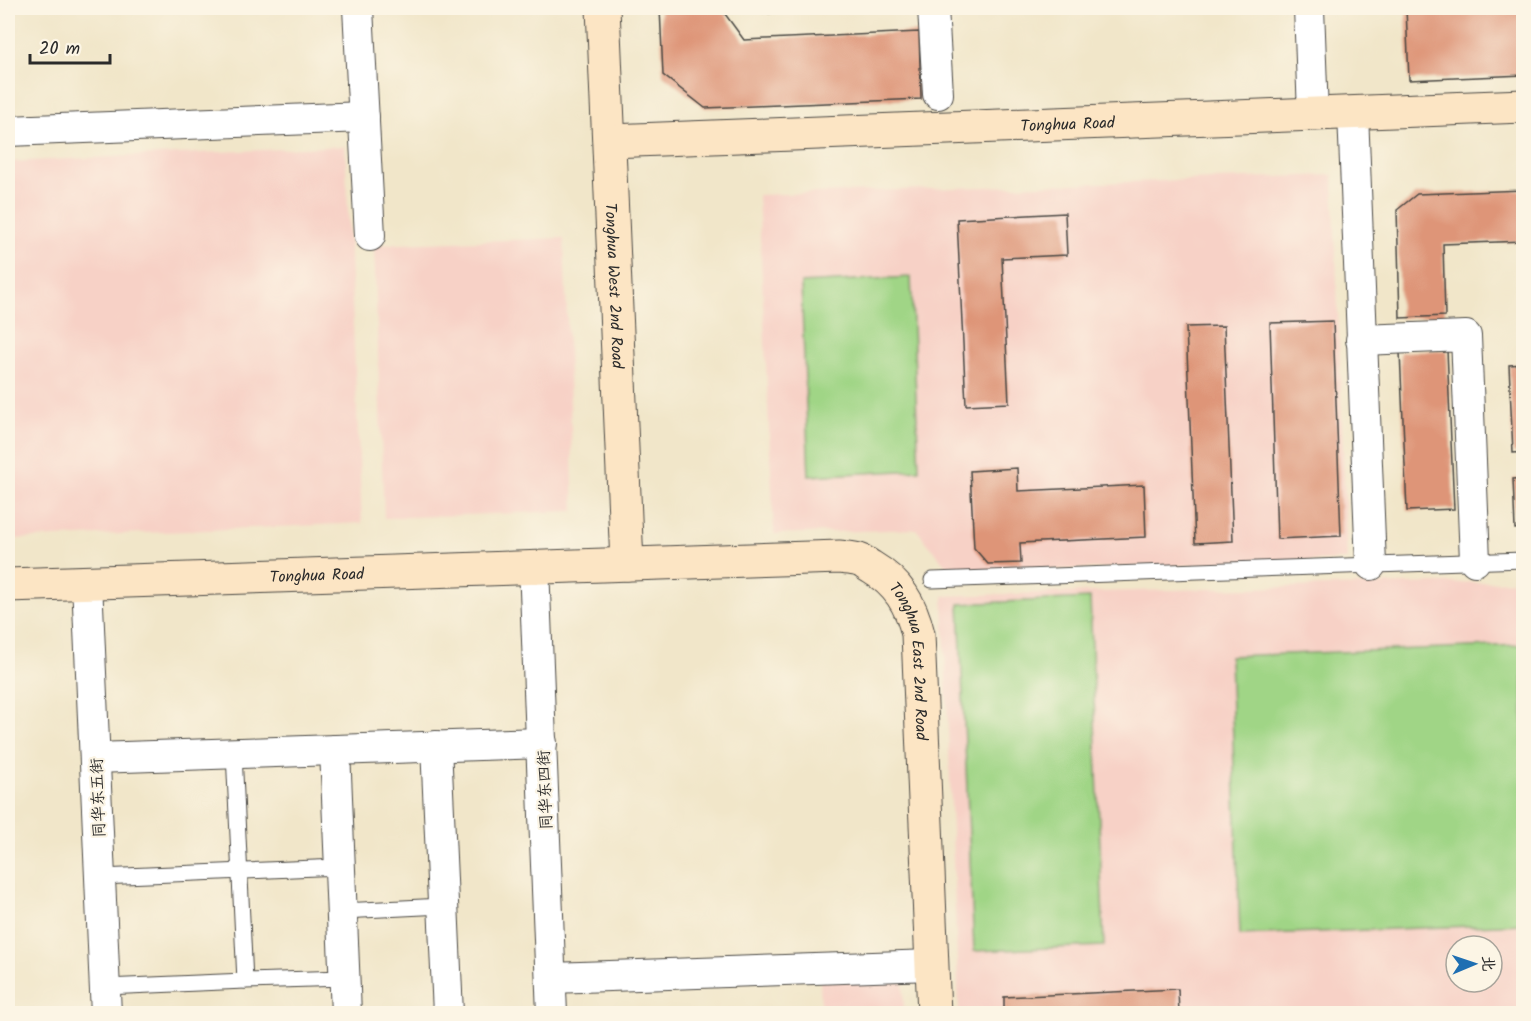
<svg xmlns="http://www.w3.org/2000/svg" width="1531" height="1021" font-family="Kalam,'LXGW WenKai TC',sans-serif">
<style>
.built{fill:#f7d1c6;fill-rule:evenodd}
.green{fill:#a0d586;stroke:#668058;stroke-width:1.5}
.building{fill:#de9578}
.lines{fill:none;stroke-linecap:round;stroke-linejoin:round}
.lane-casing{stroke:#494743;stroke-width:17}
.street-casing{stroke:#494743;stroke-width:32}
.secondary-casing{stroke:#494743;stroke-width:35}
.path{stroke:#494743;stroke-width:4;stroke-dasharray:4.5 4.5;stroke-linecap:butt}
.lane{stroke:#fff;stroke-width:15}
.street{stroke:#fff;stroke-width:30}
.secondary{stroke:#fce5c4;stroke-width:33}
.labels{text-anchor:middle;stroke-width:4.5;stroke-linejoin:round;paint-order:stroke}
.street-label{font-size:16px;fill:#2b2b2b;stroke:#fcf5e5}
</style>
<rect width="100%" height="100%" fill="#fcf5e5"/>
<filter id="ink" filterUnits="userSpaceOnUse"><feTurbulence type="fractalNoise" baseFrequency=".0167" numOctaves="2"/><feDisplacementMap in="SourceGraphic" scale="12" xChannelSelector="R" yChannelSelector="G"/><feConvolveMatrix kernelMatrix="1 2 1 2 8 2 1 2 1" color-interpolation-filters="sRGB"/></filter>
<filter id="wash" filterUnits="userSpaceOnUse"><feTurbulence type="fractalNoise" baseFrequency=".008" numOctaves="4" result="noise"/><feDisplacementMap in="SourceGraphic" scale="24" xChannelSelector="R" yChannelSelector="G"/><feGaussianBlur stdDeviation="1.35" result="paint"/><feColorMatrix in="noise" values="0 0 0 0 0 0 0 0 0 0 0 0 0 0 0 0 0 1.4 0 .05"/><feComposite in="paint" operator="in"/></filter>
<g filter="url(#wash)">
<rect width="100%" height="100%" fill="#f1e6c9"/>
<!-- built -->
<g class="built">
<path d="M345,146L362,523L13,539L8,419V162Z"/>
<path d="M1333,175L1347,560L952,573L916,529L774,534L758,195Z"/>
<path d="M564,238L574,511L384,518L374,245Z"/>
<path d="M1523,581V1013H959L943,596ZM1456,946H1492V982H1456Z"/>
<path d="M903,978L904,1013H821L820,980Z"/>
</g>
<!-- green -->
<g class="green">
<path d="M911,277L919,470L809,476L801,283Z"/>
<path d="M1090,598L1104,946L974,951L959,604Z"/>
<path d="M1523,645V924L1240,935L1230,656Z"/>
</g>
<g id="blocks">
<!-- building -->
<g class="building">
<path d="M660,8H725V14L744,40L919,32L921,99L705,108L663,75Z"/>
<path d="M1406,8H1524V75L1409,80Z"/>
<path d="M1524,190V241L1443,244L1445,316L1400,318L1397,210L1417,194Z"/>
<path d="M1065,213L1067,255L1002,258L1009,403L966,405L957,219Z"/>
<path d="M1333,321L1341,536L1277,539L1270,323Z"/>
<path d="M1224,326L1233,541L1195,543L1186,327Z"/>
<path d="M1447,350L1454,509L1407,511L1400,352Z"/>
<path d="M1524,364V452L1513,453L1509,365Z"/>
<path d="M1017,468L1018,491L1144,485L1146,537L1020,543L1021,563L988,564L974,548L970,471Z"/>
<path d="M1524,478V528L1515,529L1513,479Z"/>
<path d="M1178,989L1179,1014H1004V997Z"/>
</g>
</g>
</g>
<g filter="url(#ink)">
<use href="#blocks" fill-opacity="0" stroke="#494743" stroke-width="1.5"/>
<g class="lines">
<!-- lane casing -->
<g class="lane-casing">
<g id="lane">
<path d="M932,580L1524,560"/>
<path d="M234,753L245,981L344,978"/>
<path d="M100,877L340,867"/>
<path d="M342,911L443,906"/>
<path d="M105,987L245,981"/>
</g>
</g>
<!-- street casing -->
<g class="street-casing">
<g id="street">
<path d="M358,8L370,236"/>
<path d="M933,8L938,94"/>
<path d="M1309,8L1313,114"/>
<path d="M1353,113L1371,565"/>
<path d="M8,131L364,117"/>
<path d="M1361,340L1466,336L1475,561"/>
<path d="M534,566L552,1014"/>
<path d="M87,582L106,1014"/>
<path d="M436,746L448,1014"/>
<path d="M335,750L346,1014"/>
<path d="M95,758L542,743"/>
<path d="M551,978L932,965"/>
</g>
</g>
<!-- secondary casing -->
<g class="secondary-casing">
<g id="secondary">
<path id="s1" d="M603,8L627,564"/>
<path id="s2" d="M610,141L1524,106"/>
<path id="s3" d="M8,585L840,557C846,558 853,558 859,560C863,561 867,565 871,567C898,583 911,604 918,634L934,1014"/>
</g>
</g>
<!-- path -->
<g class="path">
<path d="M745,8L746,13L847,9V8"/>
<path d="M847,9L895,8"/>
</g>
<!-- lane -->
<use href="#lane" class="lane"/>
<!-- street -->
<use href="#street" class="street"/>
<!-- secondary -->
<use href="#secondary" class="secondary"/>
</g>
</g>
<g class="labels">
<!-- street labels -->
<g class="street-label">
<text dy="6" stroke="none"><textPath href="#s2" startOffset="458">Tonghua Road</textPath></text>
<text dy="6" stroke="none"><textPath href="#s1" startOffset="278">Tonghua West 2nd Road</textPath></text>
<text dy="6" stroke="none"><textPath href="#s3" startOffset="309">Tonghua Road</textPath></text>
<text dy="6" stroke="none"><textPath href="#s3" startOffset="975">Tonghua East 2nd Road</textPath></text>
<text transform="translate(544 790) rotate(-92)" y="6">同华东四街</text>
<text transform="translate(97 798) rotate(-92)" y="6">同华东五街</text>
</g>
</g>
<!-- margin -->
<rect width="1531" height="1021" fill="none" stroke="#fcf5e5" stroke-width="30"/>
<!-- north arrow -->
<g transform="translate(1474 964) rotate(88)"><circle r="28" fill="#fcf5e5" stroke="#a8a49b" stroke-width="1.5"/>
<path d="M0-4.5L10 22L0 15L-10 22Z" fill="#1f6fb2"/>
<text y="-9" font-size="16" font-weight="bold" text-anchor="middle" fill="#2b2b2b">北</text>
</g>
<!-- scale -->
<path d="M30 54v9h80v-9" fill="none" stroke="#2b2b2b" stroke-width="3"/>
<text x="39" y="54" font-size="18" fill="#2b2b2b" stroke="#fcf5e5" stroke-width="4.5" paint-order="stroke">20 m</text>
</svg>
